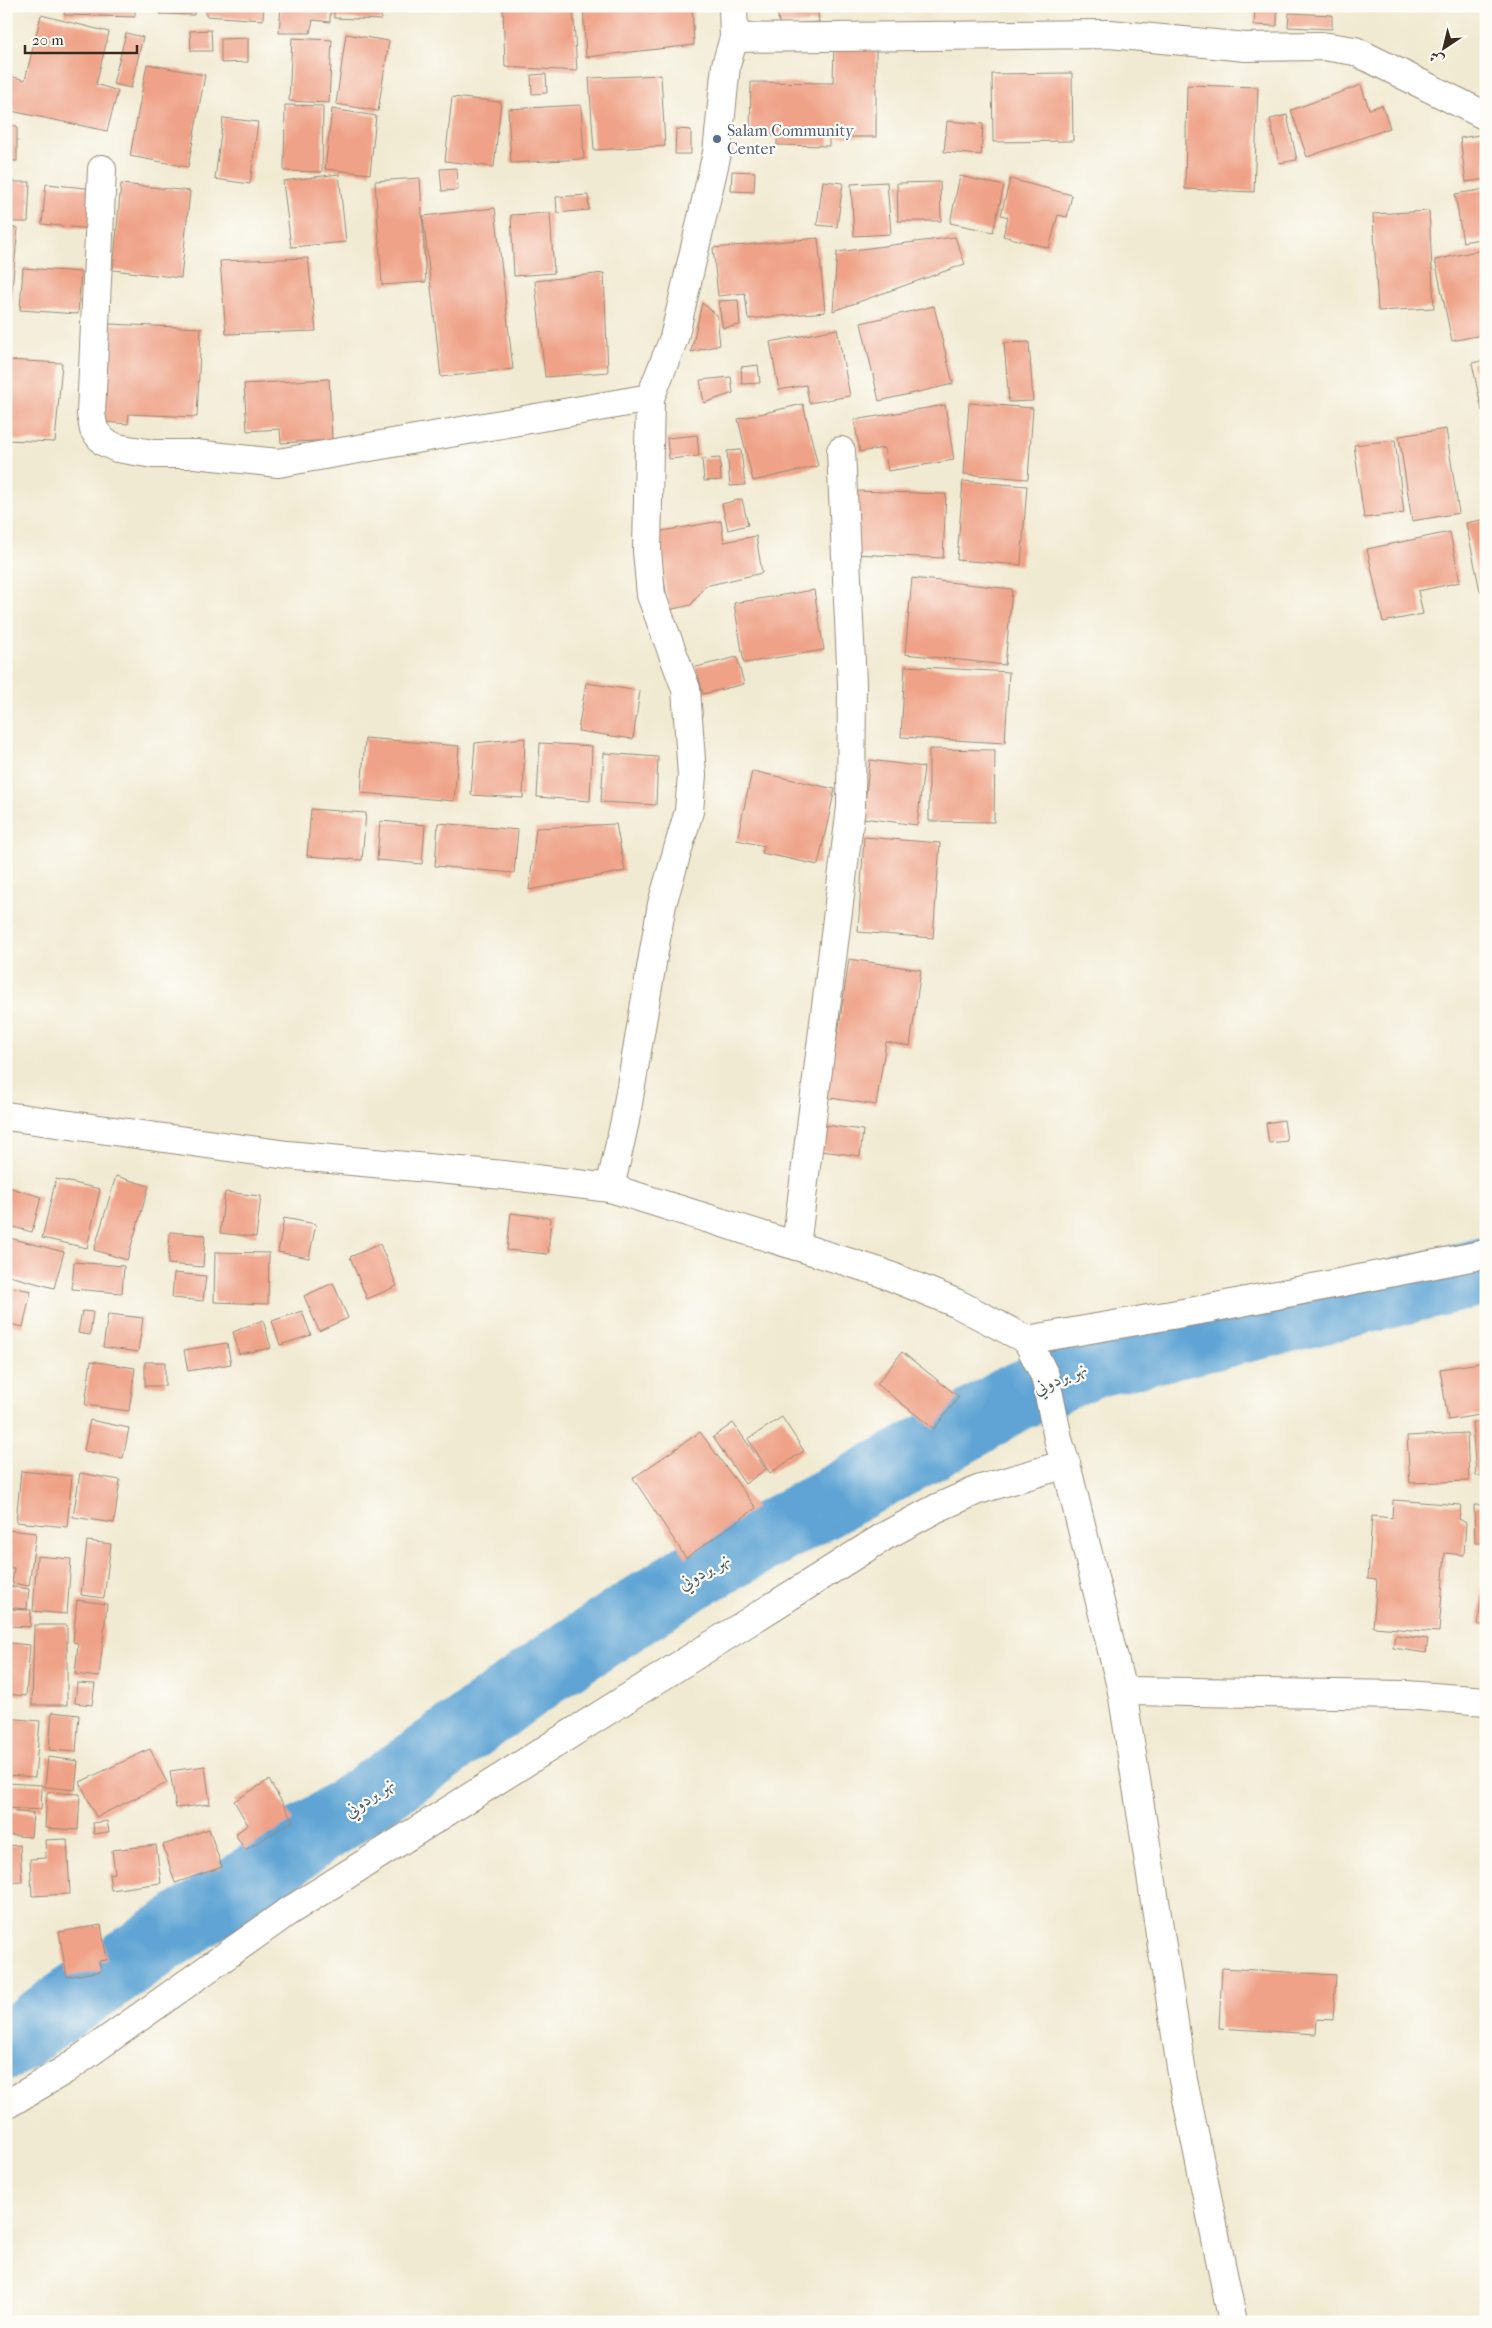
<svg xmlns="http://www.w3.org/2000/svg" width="1492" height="2328" font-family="'IM FELL French Canon',Amiri,serif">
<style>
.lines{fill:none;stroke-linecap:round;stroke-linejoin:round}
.river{stroke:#5ea4d4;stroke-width:68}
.building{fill:#efa287}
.minor-casing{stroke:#968a78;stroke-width:30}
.tertiary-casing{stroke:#968a78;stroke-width:30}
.minor{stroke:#fff;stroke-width:28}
.tertiary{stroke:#fff;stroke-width:28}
.service-dot{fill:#5c6f8a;stroke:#fdfcf7;stroke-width:2}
.labels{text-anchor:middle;stroke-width:4.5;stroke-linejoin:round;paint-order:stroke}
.service-label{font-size:16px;fill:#4e5e75;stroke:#fdfcf7;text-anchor:start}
.water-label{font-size:18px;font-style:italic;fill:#495b67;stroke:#fdfcf7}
</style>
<rect width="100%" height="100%" fill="#fdfcf7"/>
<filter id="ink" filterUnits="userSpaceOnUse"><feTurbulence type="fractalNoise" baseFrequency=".02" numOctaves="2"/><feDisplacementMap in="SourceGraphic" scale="10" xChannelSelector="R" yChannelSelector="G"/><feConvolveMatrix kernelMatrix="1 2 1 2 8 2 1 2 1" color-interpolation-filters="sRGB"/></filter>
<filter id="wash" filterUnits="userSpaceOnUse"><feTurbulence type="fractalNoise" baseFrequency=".0096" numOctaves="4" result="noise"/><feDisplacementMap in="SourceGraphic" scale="20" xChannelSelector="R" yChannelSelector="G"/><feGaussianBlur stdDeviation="1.12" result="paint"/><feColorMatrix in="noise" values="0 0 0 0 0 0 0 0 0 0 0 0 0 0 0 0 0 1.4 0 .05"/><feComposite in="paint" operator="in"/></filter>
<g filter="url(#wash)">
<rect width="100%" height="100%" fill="#f1ead2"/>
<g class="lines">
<!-- river -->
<path class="river" d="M6,2046L163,1938L245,1885L310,1836L415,1766L556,1664L689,1578L965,1428L1012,1399L1091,1364L1218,1335L1486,1271"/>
</g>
<g id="blocks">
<!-- building -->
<g class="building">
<path d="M65,6H135V17L64,15Z"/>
<path d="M160,6H195L194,15L160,14Z"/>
<path d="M206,6H264L263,20L206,16Z"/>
<path d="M281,6H330V22L313,20L310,33H279Z"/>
<path d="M334,6H382L381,20L334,18Z"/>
<path d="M503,6H573L577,71L505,67Z"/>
<path d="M583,6H692L694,45L586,57Z"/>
<path d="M777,6H817L819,22L779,25Z"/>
<path d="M1255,6H1277V26L1254,25Z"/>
<path d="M1289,13L1332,15V29L1288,27Z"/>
<path d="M41,15L109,32L96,84L118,91L107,131L6,110V75L25,80Z"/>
<path d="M211,30L212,51H191L190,31Z"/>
<path d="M126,33L143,37L131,88L113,84Z"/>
<path d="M346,34L389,41L378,111L336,104Z"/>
<path d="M248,38V62L221,63V39Z"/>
<path d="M292,38L332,40L329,103L289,101Z"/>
<path d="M834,44L876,45V137H829V146L777,145V136H750L751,82L833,83Z"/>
<path d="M147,64L205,75L188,167L130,156Z"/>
<path d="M1072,73L1073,141L993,142L992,74Z"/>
<path d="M546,74L547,93L532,94L531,75Z"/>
<path d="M661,75L665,146L594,150L589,78Z"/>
<path d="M1187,85L1258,87L1254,192L1185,189Z"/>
<path d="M1361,85L1369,109L1382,105L1390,128L1307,157L1291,110Z"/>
<path d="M452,97L501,102L494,167L445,161Z"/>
<path d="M285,105L323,106L322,172L284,171Z"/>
<path d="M581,105L584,159L511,163L508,109Z"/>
<path d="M332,109L376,116L370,174L325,169Z"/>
<path d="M1287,115L1297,160L1279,163L1270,119Z"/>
<path d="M223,118L258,122L250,184L215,179Z"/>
<path d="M947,121L983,124L981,155L944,152Z"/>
<path d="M6,125L17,126V161H6Z"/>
<path d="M676,129L691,130V154H675Z"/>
<path d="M1485,134L1486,179L1466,182L1460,138Z"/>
<path d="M457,168L458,190L442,191L440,169Z"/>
<path d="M732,171L755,172L754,192L731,191Z"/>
<path d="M339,174L346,242L291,247L283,181Z"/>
<path d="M960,176L1004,186L993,232L950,223Z"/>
<path d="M420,178L426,282L382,285L375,181Z"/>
<path d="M1010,179L1072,195L1067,217L1058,215L1049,248L1003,236L1008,217L1001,215Z"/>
<path d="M823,181L843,183L837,227L817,225Z"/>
<path d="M6,182H30L28,222H6Z"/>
<path d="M887,182L891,234L854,236L851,184Z"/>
<path d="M940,182L941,221H898L897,183Z"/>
<path d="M46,184L95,189L90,229L42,224Z"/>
<path d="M121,184L190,191L181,278L113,270Z"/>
<path d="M1486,189V238L1463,242L1455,194Z"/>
<path d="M588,195L589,210L557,213L556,197Z"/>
<path d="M495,208L513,369L441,377L423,216Z"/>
<path d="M1429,211L1434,308L1378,311L1373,214Z"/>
<path d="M550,213L554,273L514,276L511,215Z"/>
<path d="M6,227L18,228L10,309L6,308Z"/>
<path d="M955,237L965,264L833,311L837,252Z"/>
<path d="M818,238L825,312L748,319L745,293L718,296L713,248Z"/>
<path d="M1486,249V334L1452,341L1435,260Z"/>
<path d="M308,258L316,331L226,334L220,261Z"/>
<path d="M23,268L81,272L78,314L20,310Z"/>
<path d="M604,273L608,372L545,377L535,281Z"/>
<path d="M738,300L740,325L723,328L718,301Z"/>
<path d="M702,303L717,315L720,345L691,352Z"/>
<path d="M934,306L953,384L879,401L861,323Z"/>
<path d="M109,324L201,328L197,417L129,414L128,424L104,422Z"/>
<path d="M837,329L850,396L809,403L806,385L779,390L770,342Z"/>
<path d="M1029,342L1033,401L1009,402L1004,343Z"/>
<path d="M6,360L62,363L55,442L6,440Z"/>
<path d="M1486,360V410L1482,411L1472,363Z"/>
<path d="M758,365L760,383L742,384L741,367Z"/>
<path d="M731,377L733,393L704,403L700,380Z"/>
<path d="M329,379L332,440L281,443L280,429L247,431L244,384Z"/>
<path d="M969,403L1033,408L1028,479L964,474Z"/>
<path d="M803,404L818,466L753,481L738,419Z"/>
<path d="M945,405L954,460L888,471L884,448L860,452L854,420Z"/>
<path d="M1446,429L1459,513L1412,521L1399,436Z"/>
<path d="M697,435L699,456L669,459L667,438Z"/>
<path d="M1395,440L1404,513L1364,518L1354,445Z"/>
<path d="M741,450L745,485L730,486L727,451Z"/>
<path d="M720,458L721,480L704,481L702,459Z"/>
<path d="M963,481L1027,486L1021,565L957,560Z"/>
<path d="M856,491L946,494L943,558L854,554Z"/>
<path d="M742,499L748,525L728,530L722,504Z"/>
<path d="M1486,519V590L1480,591L1466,523Z"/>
<path d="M721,521L724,542L756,536L762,573L705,586L691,605L669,610L656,532Z"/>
<path d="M1450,532L1460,582L1418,591L1423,614L1383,622L1367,549Z"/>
<path d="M912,578L1012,589L1005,665L905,654Z"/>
<path d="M814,590L824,650L744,663L734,603Z"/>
<path d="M737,657L744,684L703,694L696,667Z"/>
<path d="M905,666L1009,672L1005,743L901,737Z"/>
<path d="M586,683L640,691L633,739L578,731Z"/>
<path d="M365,738L459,746L454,801L361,793Z"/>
<path d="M525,738L523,798L471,795L475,743Z"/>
<path d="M540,743L592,746L590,801L537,797Z"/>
<path d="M929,749L995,750L994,822L929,821Z"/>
<path d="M604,753L658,757L656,805L601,802Z"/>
<path d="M870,760L924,767L917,825L863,818Z"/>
<path d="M752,771L835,789L818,865L762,853L764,846L737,840Z"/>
<path d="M311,809L366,813L362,860L307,856Z"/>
<path d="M380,821L425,825L422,864L377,860Z"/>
<path d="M438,823L518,830L514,873L435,866Z"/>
<path d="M616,824L625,871L529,890L536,828Z"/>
<path d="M864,837L940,843L933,938L858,932Z"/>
<path d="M849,959L921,970L910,1046L886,1042L876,1105L824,1097L834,1033L838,1034Z"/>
<path d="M1284,1120L1287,1141L1269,1143L1266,1123Z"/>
<path d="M825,1125L863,1130L860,1156L821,1151Z"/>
<path d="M116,1176L149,1186L127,1260L94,1250Z"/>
<path d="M56,1179L100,1189L87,1248L42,1238Z"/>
<path d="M8,1187L41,1197L32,1232L6,1225Z"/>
<path d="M225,1192L261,1196L256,1237L220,1233Z"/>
<path d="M511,1213L551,1218L548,1254L507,1250Z"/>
<path d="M284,1218L316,1224L309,1258L278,1252Z"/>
<path d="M170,1232L205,1235L203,1267L168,1264Z"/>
<path d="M6,1237L64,1252L54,1288L6,1275Z"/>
<path d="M380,1244L397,1286L367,1299L350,1257Z"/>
<path d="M215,1252L269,1253L268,1304L214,1302Z"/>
<path d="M74,1262L124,1266L122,1293L72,1289Z"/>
<path d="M174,1273L206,1276L203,1301L172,1298Z"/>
<path d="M333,1283L348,1318L319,1331L304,1296Z"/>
<path d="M6,1286L31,1291L23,1327L6,1323Z"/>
<path d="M82,1311L93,1312L90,1335L78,1333Z"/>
<path d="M302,1311L311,1335L280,1345L272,1321Z"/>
<path d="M108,1314L143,1318L138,1352L103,1347Z"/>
<path d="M263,1320L271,1348L239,1354L233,1332Z"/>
<path d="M227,1343L231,1364L188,1371L184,1350Z"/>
<path d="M902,1352L959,1397L934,1429L877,1384Z"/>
<path d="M91,1361L135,1368L129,1411L85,1405Z"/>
<rect x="145" y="1362" width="20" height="24"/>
<path d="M1486,1362V1414L1448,1420L1440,1369Z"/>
<path d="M782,1417L804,1451L770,1473L748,1439Z"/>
<path d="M90,1420L129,1428L123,1458L84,1451Z"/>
<path d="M1486,1421V1476H1476L1472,1422Z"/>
<path d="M733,1423L766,1469L745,1484L713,1437Z"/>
<path d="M700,1432L756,1508L686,1558L633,1478Z"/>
<path d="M1467,1433L1469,1481L1410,1483L1407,1436Z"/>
<path d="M21,1471L72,1476L67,1527L16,1522Z"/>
<path d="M80,1473L120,1480L114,1523L73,1517Z"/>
<path d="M1393,1500L1461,1505L1459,1519L1466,1523L1464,1555L1445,1553L1439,1632L1373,1627L1377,1580L1368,1579L1372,1516L1392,1518Z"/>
<path d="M1474,1505H1486V1543H1475Z"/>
<path d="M9,1530L36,1533L29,1586L12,1583L14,1568L6,1567Z"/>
<path d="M87,1541L111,1544L104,1598L81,1595Z"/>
<path d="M37,1556L71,1559L67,1614L33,1611Z"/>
<path d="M1483,1584H1486V1625H1478Z"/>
<path d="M7,1586L29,1589L27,1609L6,1607Z"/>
<path d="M77,1600L107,1604L99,1677L75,1674L78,1643L73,1642Z"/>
<path d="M6,1609L31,1610L30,1627L6,1626Z"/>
<path d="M34,1625H67V1705H32Z"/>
<path d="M1395,1635L1428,1639L1426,1653L1393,1648Z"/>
<path d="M10,1643L30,1645L26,1696L6,1694V1651H9Z"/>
<path d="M77,1683L95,1684L92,1705L75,1703Z"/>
<path d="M52,1712L79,1715L76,1752L49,1750Z"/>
<path d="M6,1718L40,1721L35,1777L6,1775Z"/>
<path d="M150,1749L167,1783L96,1817L80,1782Z"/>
<path d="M48,1757L78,1761L75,1790L45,1787Z"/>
<path d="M205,1766L210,1804L176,1808L170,1771Z"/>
<path d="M269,1780L293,1821L245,1850L235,1834L248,1825L234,1801Z"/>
<path d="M6,1783L42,1785L41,1810L6,1808Z"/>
<path d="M47,1792L80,1794L78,1830L45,1828Z"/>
<path d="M6,1811L33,1813L31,1837L6,1835Z"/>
<path d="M107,1821L109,1832L94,1834L93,1823Z"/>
<path d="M209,1829L222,1867L175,1883L163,1845Z"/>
<path d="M67,1839L70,1894L32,1896L30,1859L46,1858L45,1840Z"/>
<path d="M20,1845L22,1882L6,1883V1846Z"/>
<path d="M156,1845L161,1883L111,1890L109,1874L115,1873L112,1850Z"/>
<path d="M6,1913H8L11,1936L6,1937Z"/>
<path d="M101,1925L107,1960L99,1961L101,1971L67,1977L59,1932Z"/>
<path d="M1222,1968L1336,1975L1333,2020L1317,2019L1316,2034L1219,2028Z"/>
</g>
</g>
</g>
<g filter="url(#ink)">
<use href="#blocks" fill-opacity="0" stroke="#968a78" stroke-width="1"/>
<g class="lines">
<!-- minor casing -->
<g class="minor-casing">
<g id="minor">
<path d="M734,38L1110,34L1246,47L1322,46L1355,51L1486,116"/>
<path d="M102,169L91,414L94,430L104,442L117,448L153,454H195L278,463L650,398"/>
<path d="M6,1116L287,1155L503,1175L610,1188L880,1272L956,1303L1027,1340L1045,1376L1059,1443L1066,1464"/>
<path d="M610,1188L625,1121L662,904L689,811L692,775L686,689L651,595L647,551L650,398L674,338L717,153L726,65L734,38L733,6"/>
<path d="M796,1246L851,807L852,684L841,451"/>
<path d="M1027,1340L1206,1309L1486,1254"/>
</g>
</g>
<!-- tertiary casing -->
<g class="tertiary-casing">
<g id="tertiary">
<path d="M1122,1691L1406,1695L1486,1701"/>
<path d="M6,2105L65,2070L286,1913L885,1536L937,1508L978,1490L1066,1464L1122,1691L1183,2080L1233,2322"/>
</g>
</g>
<!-- minor -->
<use href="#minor" class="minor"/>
<!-- tertiary -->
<use href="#tertiary" class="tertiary"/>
</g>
</g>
<!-- markers -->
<circle class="service-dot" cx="717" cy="139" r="5"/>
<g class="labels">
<!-- service labels -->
<g class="service-label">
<text x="727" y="136">Salam Community<tspan x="727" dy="18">Center</tspan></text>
</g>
<!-- water labels -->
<g class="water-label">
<text transform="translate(1060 1378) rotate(-24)" y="6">نهر بردوني</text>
<text transform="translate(704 1571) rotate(-30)" y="6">نهر بردوني</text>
<text transform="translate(369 1797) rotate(-35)" y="6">نهر بردوني</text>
</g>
</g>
<!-- margin -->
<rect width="1492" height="2328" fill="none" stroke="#fdfcf7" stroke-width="25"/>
<!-- north arrow -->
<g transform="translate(1444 48) rotate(215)" stroke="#fdfcf7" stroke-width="4" paint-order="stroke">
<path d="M0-4L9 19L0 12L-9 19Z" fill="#3b2a1e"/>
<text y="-8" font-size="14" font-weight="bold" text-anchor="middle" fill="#3b2a1e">ش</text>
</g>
<!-- scale -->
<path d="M25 45v8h112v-8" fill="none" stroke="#3b2a1e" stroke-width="2.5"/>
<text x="32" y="45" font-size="15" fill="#3b2a1e" stroke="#fdfcf7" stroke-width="4" paint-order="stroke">20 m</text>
</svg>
